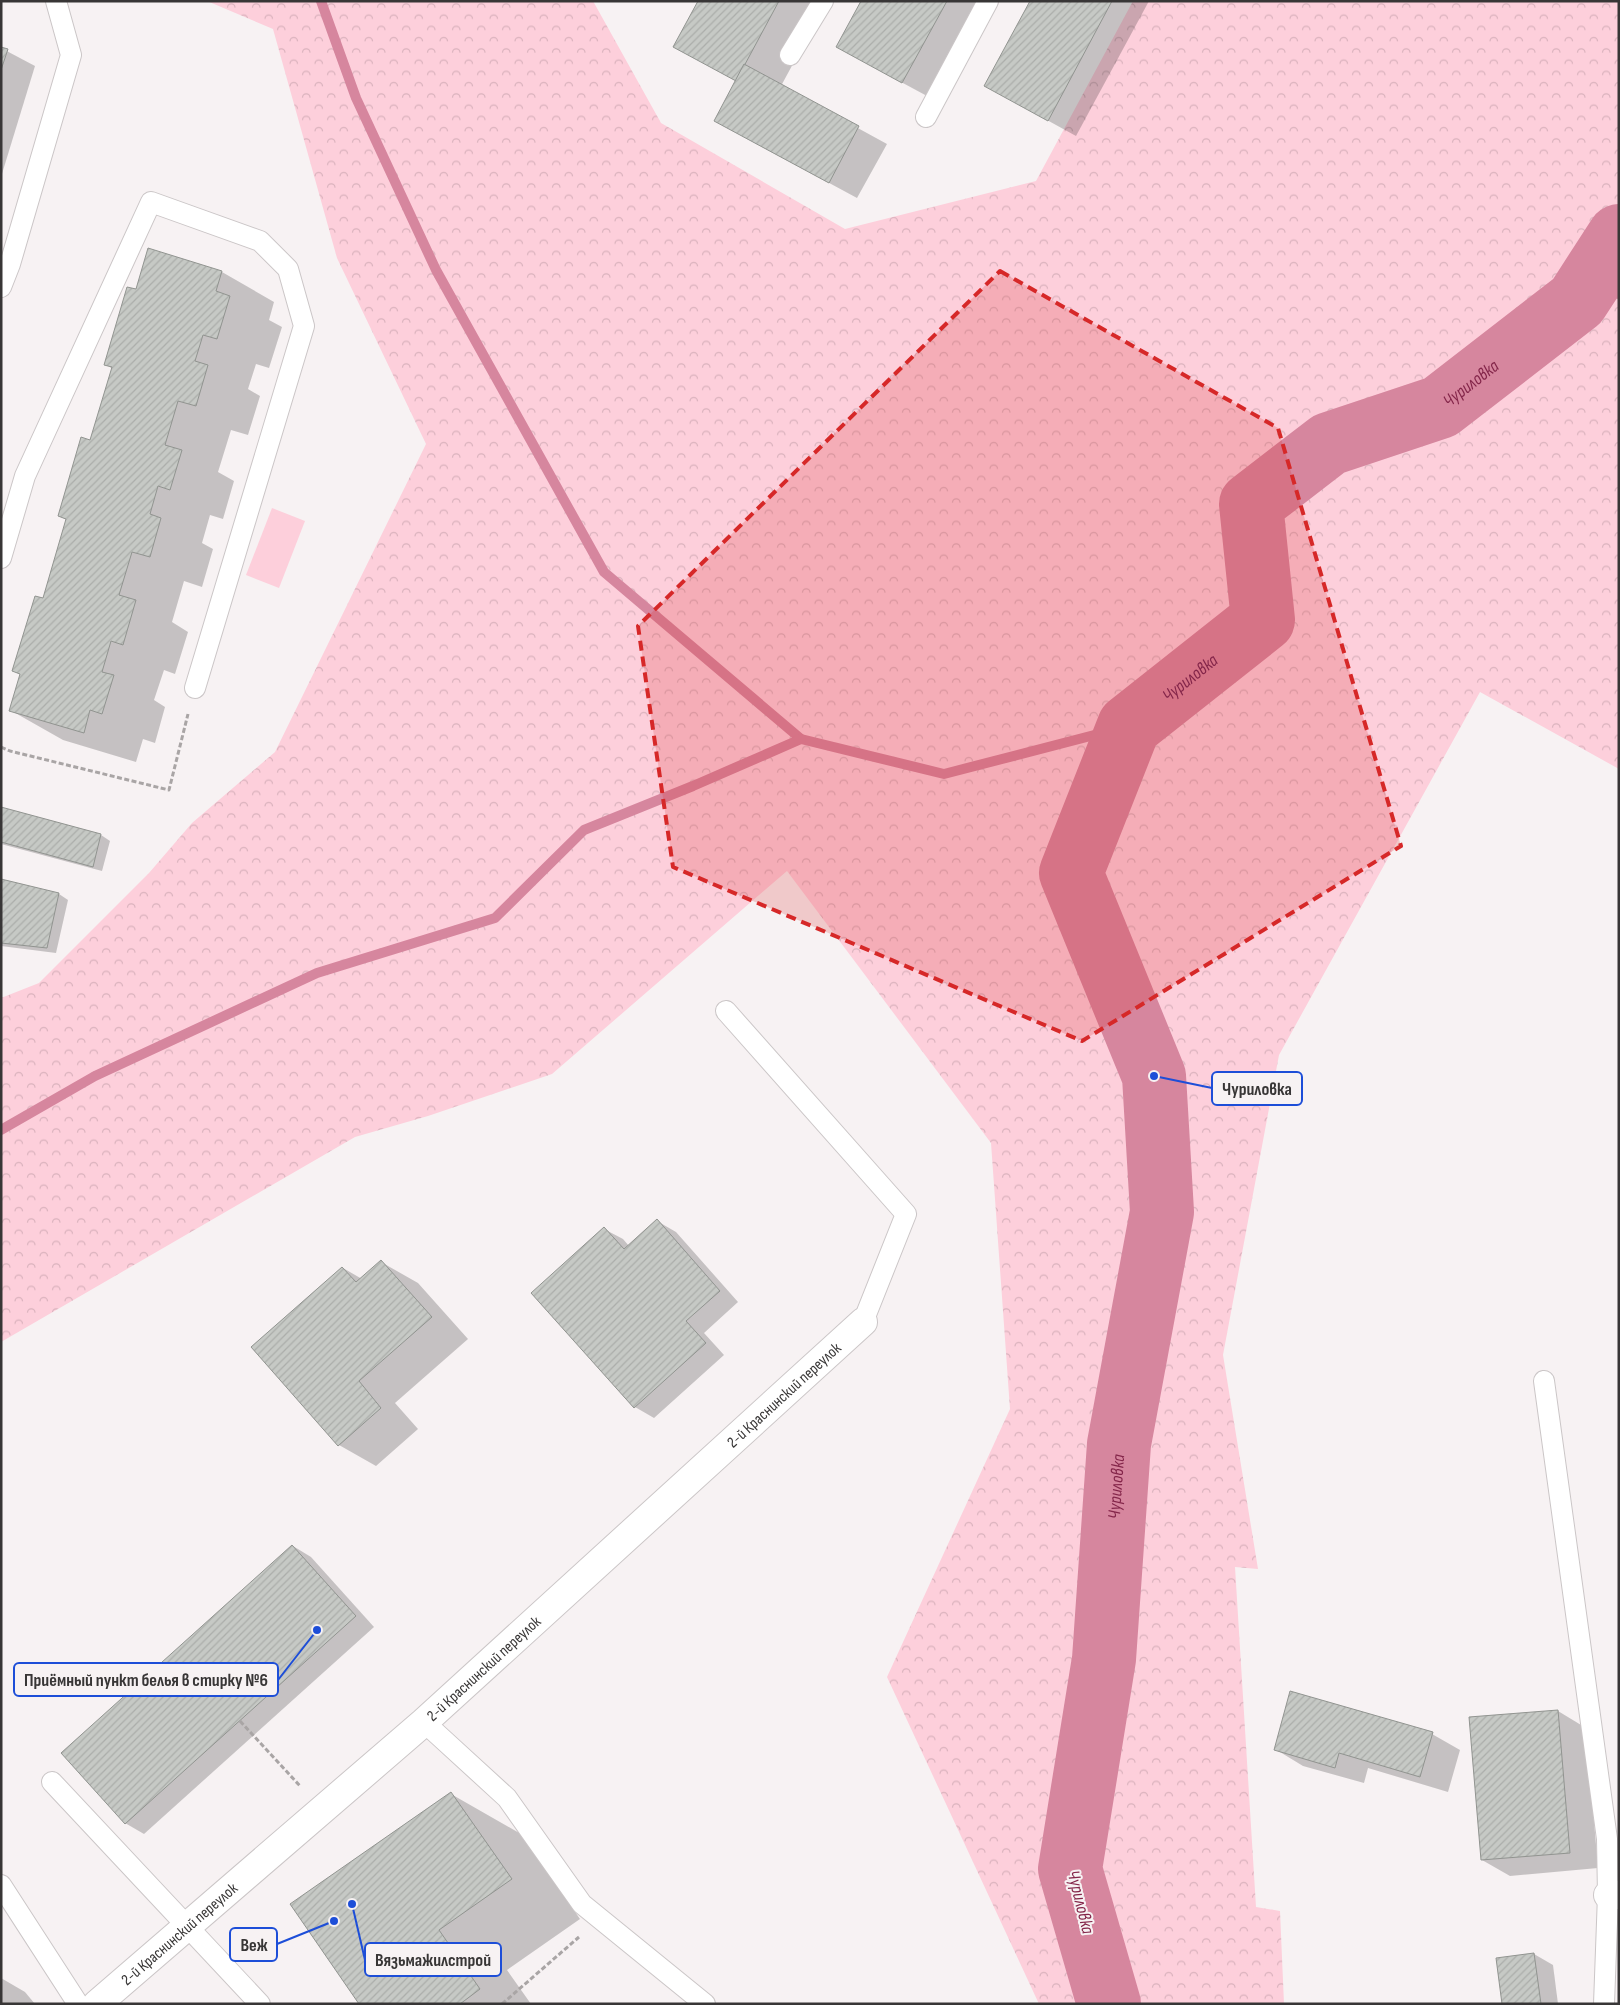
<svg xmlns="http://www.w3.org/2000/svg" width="1620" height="2005" font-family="'Sofia Sans Condensed',sans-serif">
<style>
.forest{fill:url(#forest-crowns)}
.green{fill:#fdcfdb}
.shadow{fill:#0003}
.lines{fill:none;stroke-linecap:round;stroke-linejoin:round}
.stream{stroke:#d6869e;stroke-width:10}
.river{stroke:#d6869e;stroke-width:64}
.building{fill:url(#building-hatch);stroke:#919490}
.lane-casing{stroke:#cbc6c7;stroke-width:22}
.street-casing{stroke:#cbc6c7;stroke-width:30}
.path{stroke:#a9a5a5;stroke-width:3;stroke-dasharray:5 2.5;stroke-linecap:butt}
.lane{stroke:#fff;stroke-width:20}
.street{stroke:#fff;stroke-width:28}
.marked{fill:#d62828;fill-opacity:0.2;stroke:#d62828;stroke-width:4;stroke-dasharray:10 6;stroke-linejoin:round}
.labels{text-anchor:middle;stroke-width:4;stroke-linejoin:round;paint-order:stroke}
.street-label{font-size:16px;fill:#383636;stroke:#f7f2f3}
.water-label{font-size:18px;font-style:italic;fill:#84264a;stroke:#f7f2f3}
.leader{fill:none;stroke:#1d4ed8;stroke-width:2}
.callout-dot{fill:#1d4ed8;stroke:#f7f2f3;stroke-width:2}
.callout{fill:#f7f2f3;stroke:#1d4ed8;stroke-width:2}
.callout-label{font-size:18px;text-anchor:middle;font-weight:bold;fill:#383636}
</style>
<defs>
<pattern id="forest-crowns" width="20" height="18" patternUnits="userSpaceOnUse" patternTransform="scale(1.25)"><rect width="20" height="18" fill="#fdcfdb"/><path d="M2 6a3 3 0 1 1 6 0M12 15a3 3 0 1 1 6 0" fill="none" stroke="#dab2bd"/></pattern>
<pattern id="building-hatch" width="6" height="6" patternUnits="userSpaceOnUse" patternTransform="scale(1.25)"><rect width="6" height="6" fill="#c6c9c5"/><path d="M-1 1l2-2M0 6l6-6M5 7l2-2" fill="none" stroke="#abadaa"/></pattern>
</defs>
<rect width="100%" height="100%" fill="#f7f2f3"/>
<!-- forest -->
<path class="forest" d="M207,1H593L661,123L845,229L1036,181L1133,1H1619V769L1480,692L1279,1055L1223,1355L1258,1569L1235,1567L1256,1907L1280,1911L1284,2004H1039L887,1677L1010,1409L991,1143L787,871L552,1074L428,1116L355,1137L1,1342V998L39,983L149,873L192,823L275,752L426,444L337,258L273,29Z"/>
<!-- green -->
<path class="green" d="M272,508L305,521L279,588L246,575Z"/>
<!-- shadow -->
<g class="shadow">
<path d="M699,1H827L781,86L887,144L857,198L744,137L737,81Z"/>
<path d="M862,1H995L940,103L875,68Z"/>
<path d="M1032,1H1149L1076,136L1014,102Z"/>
<path d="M1,48L35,66L1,177Z"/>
<path d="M222,272L274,302L269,320L282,327L269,368L256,364L248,389L260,396L248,435L231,430L218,472L234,481L223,519L210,515L202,543L213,549L202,587L184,581L172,622L188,632L175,674L164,670L154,700L165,707L155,743L143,739L136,762L63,740L10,710L21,675L14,671L43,600L67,520L59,516L91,442L113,369L105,364L136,290Z"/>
<path d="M1,808L101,835L110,841L102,871L1,844Z"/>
<path d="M1,880L59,894L68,900L56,953L1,946Z"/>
<path d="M657,1221L676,1232L738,1302L704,1333L724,1355L654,1418L635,1407L604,1229L623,1239L629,1246Z"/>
<path d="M381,1262L418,1283L468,1339L395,1403L418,1429L376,1466L339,1445L343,1268L362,1279Z"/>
<path d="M293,1546L311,1557L374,1627L144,1834L125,1823Z"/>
<path d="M1558,1711L1586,1728L1598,1868L1510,1876L1482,1860Z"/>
<path d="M1432,1734L1460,1750L1448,1792L1368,1768L1364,1783L1303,1766L1275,1749Z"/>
<path d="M451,1794L521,1834L580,1919L507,1970L531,2004H360Z"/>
<path d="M1534,1954L1553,1965L1558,2004H1503Z"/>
<path d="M1,1978L25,1992L35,2004H1Z"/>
</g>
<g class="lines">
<!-- stream -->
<g class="stream">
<path d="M321,1L356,98L436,270L604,572L801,739L944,774L1129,726"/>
<path d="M1600,265L1619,294"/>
<path d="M1,1130L95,1076L317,973L495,918L584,830L693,786L801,739"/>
</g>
<!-- river -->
<path class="river" id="s1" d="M1109,2004L1070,1869L1104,1659L1119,1444L1162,1212L1154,1076L1071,873L1129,726L1263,620L1251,504L1329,444L1440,407L1577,301L1619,236"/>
</g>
<!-- building -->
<g class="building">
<path d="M698,1H779L736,81L673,47Z"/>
<path d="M861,1H947L902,83L836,47Z"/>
<path d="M1030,1H1112L1048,121L984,86Z"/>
<path d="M1,47L8,49L1,70Z"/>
<path d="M744,64L859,126L829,183L714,121Z"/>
<path d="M148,248L222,271L216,291L230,296L217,339L203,335L195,361L208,365L196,406L178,401L165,445L182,450L170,490L158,486L150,514L161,518L150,557L132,552L119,595L136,600L123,645L111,641L102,672L114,675L102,714L90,710L84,733L9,711L20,674L12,671L35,596L43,598L66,519L58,516L81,437L90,440L112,367L104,365L127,287L136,289Z"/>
<path d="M1,807L101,834L93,867L1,842Z"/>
<path d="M1,879L59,893L47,948L1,943Z"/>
<path d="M657,1219L720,1291L686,1321L706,1343L634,1408L531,1293L604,1227L624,1249Z"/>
<path d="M381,1260L432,1317L359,1381L381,1408L338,1446L251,1347L342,1267L356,1282Z"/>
<path d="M292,1545L356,1616L125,1824L61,1753Z"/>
<path d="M1290,1691L1433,1732L1420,1777L1339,1753L1335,1768L1274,1750Z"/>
<path d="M1558,1710L1570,1853L1481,1860L1469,1717Z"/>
<path d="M451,1792L512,1879L439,1930L480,1989L460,2004H359L290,1904Z"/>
<path d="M1534,1953L1541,2004H1502L1496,1958Z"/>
</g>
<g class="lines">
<!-- lane casing -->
<g class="lane-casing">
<g id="lane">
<path d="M790,55L823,1"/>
<path d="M926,117L988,1"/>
<path d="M1,287L10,264L71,55L56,1"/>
<path d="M1,558L25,476L151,202L260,241L288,269L304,326L195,688"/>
<path d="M726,1011L906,1214L863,1322"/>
<path d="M1544,1381L1607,1839L1608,1895L1604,2004"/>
<path d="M424,1722L507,1798L582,1904L705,2004"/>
<path d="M52,1782L260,2004"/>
<path d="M1,1885L78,2004"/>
</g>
</g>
<!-- street casing -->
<g class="street-casing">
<g id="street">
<path d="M1608,1895H1619"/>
<path id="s2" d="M97,2004L424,1722L863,1322"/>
</g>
</g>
<!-- path -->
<g class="path">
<path d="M1,747L10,751L169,790L188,714"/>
<path d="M240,1721L300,1786"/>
<path d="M502,2004L579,1937"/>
</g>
<!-- lane -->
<use href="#lane" class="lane"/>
<!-- street -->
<use href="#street" class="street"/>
</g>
<!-- marked area -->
<path class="marked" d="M1000,271L1278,428L1401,846L1082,1041L673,867L638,626Z"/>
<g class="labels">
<!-- street labels -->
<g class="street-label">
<text dy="6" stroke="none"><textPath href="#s2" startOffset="918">2-й Краснинский переулок</textPath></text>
<text dy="6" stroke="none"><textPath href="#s2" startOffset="512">2-й Краснинский переулок</textPath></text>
<text dy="6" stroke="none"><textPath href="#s2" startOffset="108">2-й Краснинский переулок</textPath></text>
</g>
<!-- water labels -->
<g class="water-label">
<text dy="6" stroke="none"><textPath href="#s1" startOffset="1860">Чуриловка</textPath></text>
<text dy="6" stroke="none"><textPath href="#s1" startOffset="1396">Чуриловка</textPath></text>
<text dy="6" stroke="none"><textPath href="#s1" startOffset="526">Чуриловка</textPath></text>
<text transform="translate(1081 1902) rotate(76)" y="6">Чуриловка</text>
</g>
</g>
<!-- callouts -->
<path class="leader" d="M1154 1076L1212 1088M317 1630L278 1680M334 1921L277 1944M352 1904L365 1960"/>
<g class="callout-dot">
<circle cx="1154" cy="1076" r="5"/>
<circle cx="317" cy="1630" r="5"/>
<circle cx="334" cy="1921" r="5"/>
<circle cx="352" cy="1904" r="5"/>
</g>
<g class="callout">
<rect x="1212" y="1072" width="90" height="33" rx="5"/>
<rect x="14" y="1663" width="264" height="33" rx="5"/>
<rect x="230" y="1928" width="47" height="33" rx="5"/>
<rect x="365" y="1943" width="136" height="33" rx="5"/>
</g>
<g class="callout-label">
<text x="1257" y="1095">Чуриловка</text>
<text x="146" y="1686">Приёмный пункт белья в стирку №6</text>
<text x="254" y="1951">Веж</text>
<text x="433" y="1966">Вязьмажилстрой</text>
</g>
<!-- border -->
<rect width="1620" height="2005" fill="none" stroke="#383636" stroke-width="5"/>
</svg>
